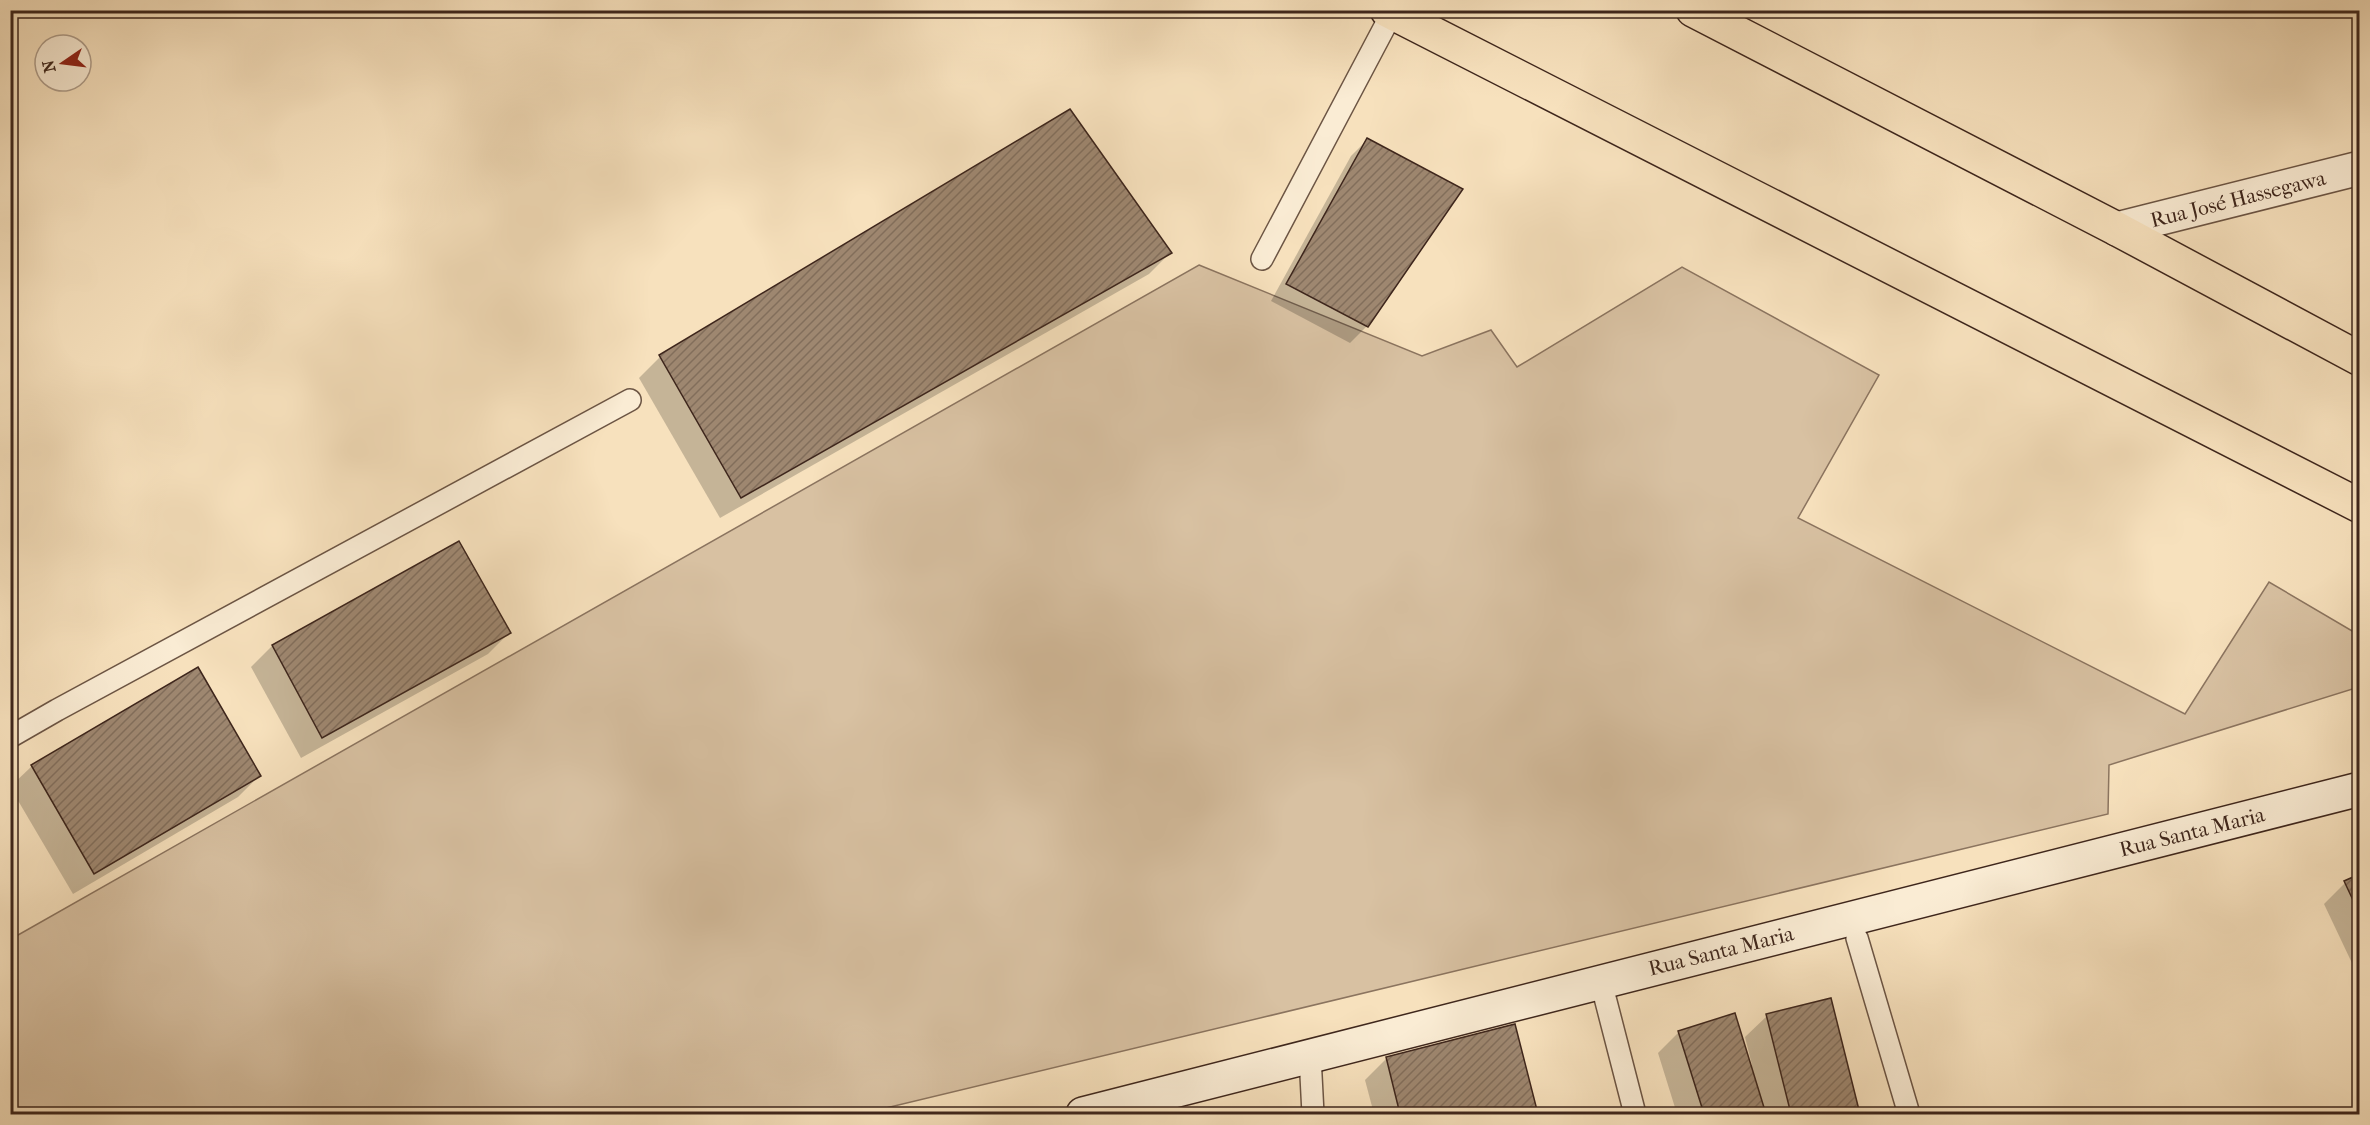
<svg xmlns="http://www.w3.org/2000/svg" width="2370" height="1125" font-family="'IM FELL French Canon',serif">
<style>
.green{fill:#d8c1a2;stroke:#8b745f;stroke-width:1.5}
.shadow{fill:#0003}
.building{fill:url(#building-hatch);stroke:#3e261c;stroke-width:1.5}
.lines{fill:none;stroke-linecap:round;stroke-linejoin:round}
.lane-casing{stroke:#6c5544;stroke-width:24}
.street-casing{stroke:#6c5544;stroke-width:36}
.secondary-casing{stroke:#3e261c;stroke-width:36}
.highway-casing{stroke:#3e261c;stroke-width:36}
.lane{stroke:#faecd4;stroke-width:21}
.street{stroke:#faecd4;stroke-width:33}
.secondary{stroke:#faecd4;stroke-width:33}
.highway{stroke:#f7e1bd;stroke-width:33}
.labels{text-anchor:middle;stroke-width:4.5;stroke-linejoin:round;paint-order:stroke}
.street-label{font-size:21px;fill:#3e261c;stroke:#faecd4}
</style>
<defs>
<pattern id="building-hatch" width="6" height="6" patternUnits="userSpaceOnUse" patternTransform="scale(1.5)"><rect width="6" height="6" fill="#9e8770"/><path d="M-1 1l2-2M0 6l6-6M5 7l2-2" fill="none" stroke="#826e5b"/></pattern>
</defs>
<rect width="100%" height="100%" fill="#f7e1bd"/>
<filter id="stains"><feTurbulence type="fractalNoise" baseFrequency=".00333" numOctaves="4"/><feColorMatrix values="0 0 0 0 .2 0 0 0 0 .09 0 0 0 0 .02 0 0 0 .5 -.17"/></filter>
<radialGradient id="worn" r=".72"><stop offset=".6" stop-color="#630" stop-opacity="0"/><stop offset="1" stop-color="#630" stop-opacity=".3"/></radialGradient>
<!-- green -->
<path class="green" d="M1199,265L1422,356L1491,330L1517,367L1682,267L1879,375L1798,518L2185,714L2269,582L2359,635V687L2109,765L2108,814L861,1114H11V939Z"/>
<!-- shadow -->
<g class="shadow">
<path d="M1070,111L1170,253L1149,274L720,518L639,378L660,357Z"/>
<path d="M1367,140V326L1350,343L1271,301L1351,156Z"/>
<path d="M459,543L509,633L488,654L301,758L251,667L272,646Z"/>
<path d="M197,669L259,776L238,797L73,894L10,787L32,766Z"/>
<path d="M2360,876V980L2324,904L2345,883Z"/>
<path d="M1830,1000L1859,1114H1677L1658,1053L1679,1032L1750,1066L1752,1065L1745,1037L1767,1016Z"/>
<path d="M1513,1026L1536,1114H1374L1365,1080L1386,1059Z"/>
</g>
<!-- building -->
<g class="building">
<path d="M1070,109L1172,253L741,498L659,355Z"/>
<path d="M1367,138L1463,189L1368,327L1286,284Z"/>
<path d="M459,541L511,633L322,738L272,645Z"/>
<path d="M198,667L261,776L94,874L31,765Z"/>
<path d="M2360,874V915L2344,881Z"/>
<path d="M1831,998L1860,1114H1791L1766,1014Z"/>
<path d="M1735,1013L1766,1114H1704L1678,1031Z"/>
<path d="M1515,1024L1538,1114H1400L1386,1057Z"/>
</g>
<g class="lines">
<!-- lane casing -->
<g class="lane-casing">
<g id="lane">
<path d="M1262,259L1392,13"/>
<path d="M10,737L57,710L630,400"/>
<path d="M1857,938L1909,1114"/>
<path d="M1601,982L1635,1114"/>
<path d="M1310,1056L1313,1114"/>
</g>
</g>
<!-- street casing -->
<g class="street-casing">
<path id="street" d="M2117,229L2360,168"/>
</g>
<!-- secondary casing -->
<g class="secondary-casing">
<path id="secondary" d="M1083,1114L2360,789"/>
</g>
<!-- highway casing -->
<g class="highway-casing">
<g id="highway">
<path d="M1387,10L2360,506"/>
<path d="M1693,10L2117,229L2360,359"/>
</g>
</g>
<!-- lane -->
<use href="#lane" class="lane"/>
<!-- street -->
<use href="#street" class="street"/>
<!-- secondary -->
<use href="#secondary" class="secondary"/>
<!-- highway -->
<use href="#highway" class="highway"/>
</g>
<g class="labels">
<!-- street labels -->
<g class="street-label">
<text transform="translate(2238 199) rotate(-14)" y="7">Rua José Hassegawa</text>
<text transform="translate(2192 832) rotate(-14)" y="7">Rua Santa Maria</text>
<text transform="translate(1721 951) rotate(-14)" y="7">Rua Santa Maria</text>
</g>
</g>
<!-- margin -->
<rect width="2370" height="1125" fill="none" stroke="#f7e1bd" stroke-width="36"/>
<rect x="12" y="12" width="2346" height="1101" fill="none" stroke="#3e261c" stroke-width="3"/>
<rect x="18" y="18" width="2334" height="1089" fill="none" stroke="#3e261c" stroke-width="1.5"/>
<!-- north arrow -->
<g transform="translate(63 63) rotate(256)"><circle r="28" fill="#faecd4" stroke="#af9d8a" stroke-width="1.5"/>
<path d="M0-4.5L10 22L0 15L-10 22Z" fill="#8f2418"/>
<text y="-9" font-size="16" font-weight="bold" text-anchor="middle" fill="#3e261c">N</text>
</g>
<rect width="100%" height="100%" filter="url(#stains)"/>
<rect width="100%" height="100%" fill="url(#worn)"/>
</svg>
